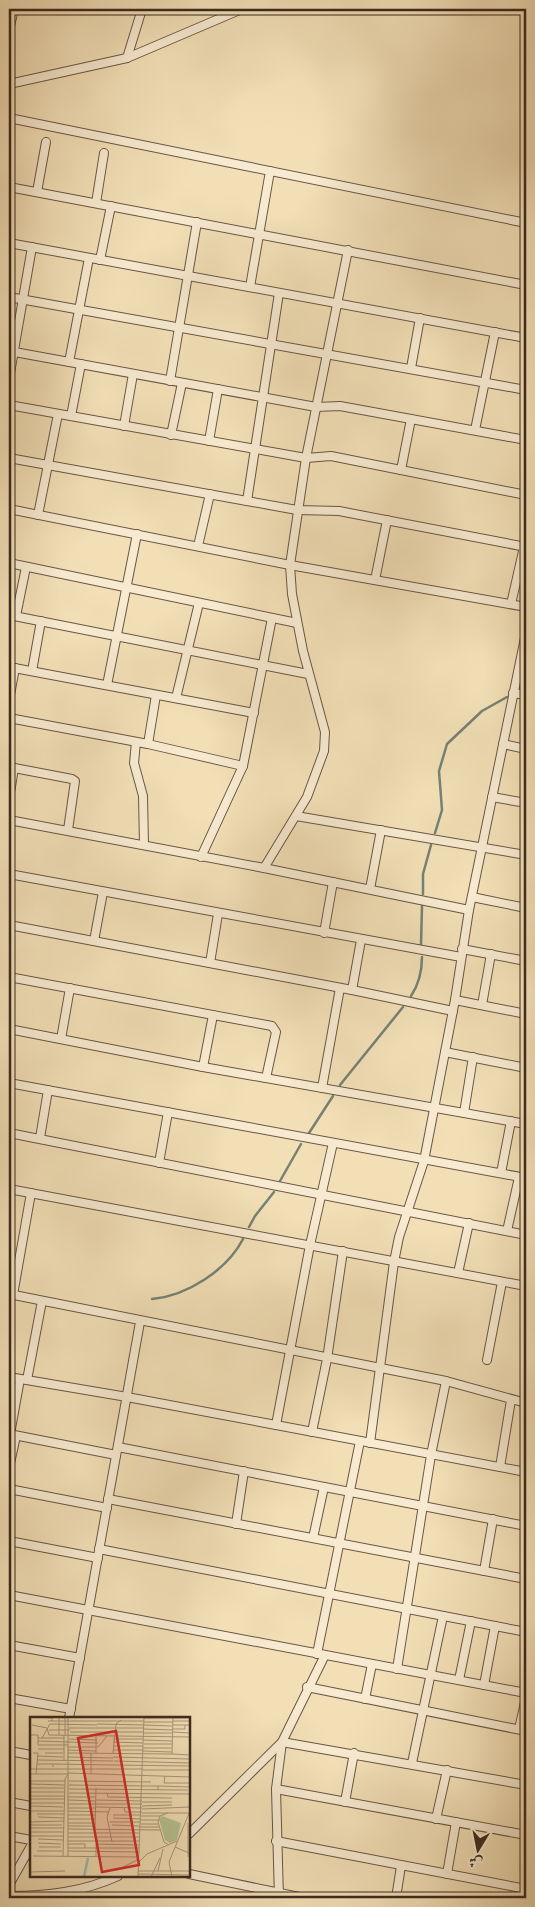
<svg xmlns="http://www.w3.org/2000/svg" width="535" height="1907" font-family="'IM FELL DW Pica',Amiri,serif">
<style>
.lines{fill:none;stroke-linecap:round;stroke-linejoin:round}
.stream{stroke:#758275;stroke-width:2.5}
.minor-casing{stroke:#695645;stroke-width:10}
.minor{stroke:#f7ead0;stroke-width:8}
.inset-river{fill:none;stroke:#9bbdae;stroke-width:2.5}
.inset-road{fill:none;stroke:#a9967a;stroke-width:1}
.view{fill:#d62828;fill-opacity:0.15;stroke:#d62828;stroke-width:2.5}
.inset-edge{fill:none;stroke:#3b291f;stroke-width:2.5}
</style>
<rect width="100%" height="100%" fill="#f2dfb6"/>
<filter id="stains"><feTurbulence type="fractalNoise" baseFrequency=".004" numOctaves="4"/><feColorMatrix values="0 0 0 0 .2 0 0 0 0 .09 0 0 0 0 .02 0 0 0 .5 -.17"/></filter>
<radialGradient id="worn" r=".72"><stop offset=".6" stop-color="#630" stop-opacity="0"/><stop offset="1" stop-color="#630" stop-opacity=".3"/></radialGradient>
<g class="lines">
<!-- stream -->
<g class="stream">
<path d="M520,690L526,686"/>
<path d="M435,833L442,810L439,771L447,744L482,711L507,697"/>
<path d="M423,894V874L431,845"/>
<path d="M421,944L422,906"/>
<path d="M411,996C419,984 422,971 422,957"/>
<path d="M340,1085L403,1007"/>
<path d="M309,1133L333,1096"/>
<path d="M280,1181L301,1144"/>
<path d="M249,1227L255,1216L274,1192"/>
<path d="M152,1299C187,1296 227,1270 243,1239"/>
</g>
<!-- minor casing -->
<g class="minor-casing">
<g id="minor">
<path d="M9,30L14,9"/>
<path d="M127,58L142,9"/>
<path d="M9,84L127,58L242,9"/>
<path d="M9,118L526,223"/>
<path d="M9,187L526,285"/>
<path d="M37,192L46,142"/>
<path d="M96,203L104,153"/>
<path d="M9,243L526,338"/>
<path d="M100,260L111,206"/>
<path d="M250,287L270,171"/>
<path d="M9,297L526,390"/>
<path d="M9,351L316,407L340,406L526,440"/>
<path d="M69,362L89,258"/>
<path d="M411,368L420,318"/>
<path d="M9,379L32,247"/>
<path d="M170,381L197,222"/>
<path d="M9,405L306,458L331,456L526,495"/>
<path d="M71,416L81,364"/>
<path d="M124,426L133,374"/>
<path d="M475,430L495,332"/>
<path d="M171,435L182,383"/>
<path d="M209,441L218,389"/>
<path d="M9,458L297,510L339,511L526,547"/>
<path d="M401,470L411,419"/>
<path d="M247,501L279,293"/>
<path d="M9,509L290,565L526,607"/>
<path d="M38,515L58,414"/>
<path d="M198,546L210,494"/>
<path d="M9,563L297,623"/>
<path d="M375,580L387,520"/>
<path d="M511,604L524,547"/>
<path d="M9,615L308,674"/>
<path d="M16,616L26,567"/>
<path d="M9,667L254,713"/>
<path d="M32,671L41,621"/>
<path d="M107,685L137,534"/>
<path d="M513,693L526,695"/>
<path d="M176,698L199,603"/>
<path d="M9,700L15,668"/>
<path d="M9,718L148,744L243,766"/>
<path d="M136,742L134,763L143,796L144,845"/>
<path d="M148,744L156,695"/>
<path d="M503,744L526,749"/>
<path d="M9,767L72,779L75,781L68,830"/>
<path d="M492,797L526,803"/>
<path d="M9,799L14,768"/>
<path d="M296,816L526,855"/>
<path d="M9,820L264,868L469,910"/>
<path d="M201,857L243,766L272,618"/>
<path d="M264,868L307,797L324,751L325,732L303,651L292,594L290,565L306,458L348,250"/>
<path d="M9,874L461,957"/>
<path d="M370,889L381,830"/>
<path d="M472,897L526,908"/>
<path d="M9,925L352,990L453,1011"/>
<path d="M324,933L333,882"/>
<path d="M94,941L103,892"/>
<path d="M462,949L526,961"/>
<path d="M210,963L218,914"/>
<path d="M9,977L272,1026L276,1032L266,1078"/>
<path d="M352,990L361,940"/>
<path d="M455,1000L526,1014"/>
<path d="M482,1005L491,954"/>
<path d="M9,1029L203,1067L526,1124"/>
<path d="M61,1039L70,988"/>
<path d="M445,1052L526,1068"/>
<path d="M203,1067L213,1015"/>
<path d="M9,1083L526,1178"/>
<path d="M322,1088L340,988"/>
<path d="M464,1113L473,1057"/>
<path d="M9,1133L526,1235"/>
<path d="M40,1138L48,1090"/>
<path d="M159,1163L168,1112"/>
<path d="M501,1173L511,1121"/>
<path d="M9,1189L526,1286"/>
<path d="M507,1231L519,1177"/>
<path d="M458,1273L469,1223"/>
<path d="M9,1294L446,1381L526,1403"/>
<path d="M13,1295L31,1193"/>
<path d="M487,1360L502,1282"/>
<path d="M9,1377L127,1397L526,1472"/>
<path d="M27,1380L42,1301"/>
<path d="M276,1425L310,1245L333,1143"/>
<path d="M312,1432L327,1359L343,1251"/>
<path d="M9,1434L116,1455"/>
<path d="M10,1434L20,1379"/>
<path d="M370,1443L394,1262L399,1237L424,1161L455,1000L469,910L526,633"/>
<path d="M118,1447L526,1526"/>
<path d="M500,1467L511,1400"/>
<path d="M9,1468L16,1436"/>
<path d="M9,1489L107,1508"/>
<path d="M108,1499L526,1579"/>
<path d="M236,1524L244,1471"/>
<path d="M313,1538L324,1487"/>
<path d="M9,1541L98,1558"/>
<path d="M99,1549L526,1632"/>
<path d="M484,1571L493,1519"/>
<path d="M9,1595L526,1693"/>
<path d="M9,1645L80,1658"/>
<path d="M317,1654L360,1441"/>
<path d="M397,1669L431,1455L446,1381"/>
<path d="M459,1680L471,1621"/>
<path d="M484,1685L495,1626"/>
<path d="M307,1687L526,1731"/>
<path d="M9,1698L71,1709"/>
<path d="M365,1699L372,1664"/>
<path d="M69,1718L140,1322"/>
<path d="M519,1729L526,1698"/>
<path d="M9,1751L31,1755"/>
<path d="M412,1763L443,1616"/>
<path d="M276,1789L526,1835"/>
<path d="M9,1802L31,1806"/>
<path d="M345,1802L354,1753"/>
<path d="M436,1819L447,1770"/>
<path d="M189,1834L282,1742L526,1785"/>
<path d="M9,1836L31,1840"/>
<path d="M276,1841L526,1889"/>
<path d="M189,1874L304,1898"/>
<path d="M447,1874L456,1822"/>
<path d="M9,1885L31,1846"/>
<path d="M9,1896C47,1896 83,1892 118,1876"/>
<path d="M279,1898L276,1789L282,1742L325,1655"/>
<path d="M396,1898L401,1866"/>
</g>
</g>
<!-- minor -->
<use href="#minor" class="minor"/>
</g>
<!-- overview -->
<g transform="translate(30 1717)">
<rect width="160" height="160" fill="#f2dfb6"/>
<path d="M132,99L151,106L147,123L140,126L135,123L129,102Z" fill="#b5c392"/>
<path class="inset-river" d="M54,160L58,141"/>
<path class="inset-road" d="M6,0L22,1V4M114,1H160M18,4H114M143,4H160M114,5H143M67,7L114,8M2,8L17,11L19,18L160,20M114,8L142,9M143,8H160M39,11H67M67,11H114M114,12L142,13M142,12H155V8M19,13H40M40,15H113M142,15L160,16M114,16H142M0,18H8V28H38M29,18V0M35,18V0M8,21H34M12,21L20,7L67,8M39,22L67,23M83,22H113M113,23L142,24M8,24L68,26M83,25L113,26M114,27H142M83,29H113M38,30H68L77,19M113,31H142M8,32H34M38,33L66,34M83,33H113M113,34L142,35M3,36H8L6,57M15,36H33M38,36L142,37L143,0M61,36V57M66,36V18M83,36L86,7L91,3M142,37L160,38M7,39L33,40M37,40L83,41M83,40L160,42M7,43L83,44M34,44V18M84,44L159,46M7,47H23M83,48L160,49M23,50V47L83,48M0,52H113M113,53H160M37,56L160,60M0,57H38L35,62L33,139M135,59L134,66H160M0,64H35M39,64L121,65M0,67L35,68M39,68L120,69H128V73M128,69L160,70M0,71H34M39,72L158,73M0,75H34M39,76L160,77M77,76L78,80L142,81M0,79H34M38,80H65M0,82H34M38,83L65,84M66,83L112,84M112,85H142M0,86H34M38,87H65M66,87H112M0,89L33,90M112,89L142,88M66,90L112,91M38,91H65M80,91L77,100L82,125M94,91L95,95H112M112,92L160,90M0,94H34M38,94L79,95M112,96H160M138,96L130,99L128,105L134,125L139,128M7,97H34M38,98H65M83,98H111M111,99H130M8,100L34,101M83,101L111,102M38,102H65M111,103H128M0,105L34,104M80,105H111M38,106H65M158,106V140M111,107H128M0,108H32M82,108L110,109M38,109H65M110,110H129M0,111H34M38,112L130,113M65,112L66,71M0,115H33M38,116H109M0,119H33M38,120H109M8,122L33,123M38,124H109M8,126L31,127M38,127H55V131M9,130H31M145,130L159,136M38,131H109M7,134H32M38,134L109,135M3,139L108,140M38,139V0M66,139V127L109,128M109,145L117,137L147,124M87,153L109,142M108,154H160M128,154L133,132M0,155L35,154M108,157L160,158M108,160L114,0M121,160L130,141M142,160L139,145L160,94"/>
<path class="view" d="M86,14L109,148L72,155L48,21Z"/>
<rect width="160" height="160" class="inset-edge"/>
</g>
<!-- margin -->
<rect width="535" height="1907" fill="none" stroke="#f2dfb6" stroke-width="30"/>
<rect x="10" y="10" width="515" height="1887" fill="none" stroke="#3b291f" stroke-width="2.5"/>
<rect x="15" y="15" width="505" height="1877" fill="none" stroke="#3b291f"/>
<!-- north arrow -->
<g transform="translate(478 1850) rotate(190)" stroke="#f7ead0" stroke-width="4" paint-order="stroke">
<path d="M0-4L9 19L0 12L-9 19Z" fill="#3b291f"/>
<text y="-8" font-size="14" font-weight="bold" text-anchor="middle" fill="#3b291f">ش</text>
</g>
<rect width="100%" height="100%" filter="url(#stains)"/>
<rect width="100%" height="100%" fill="url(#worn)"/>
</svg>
